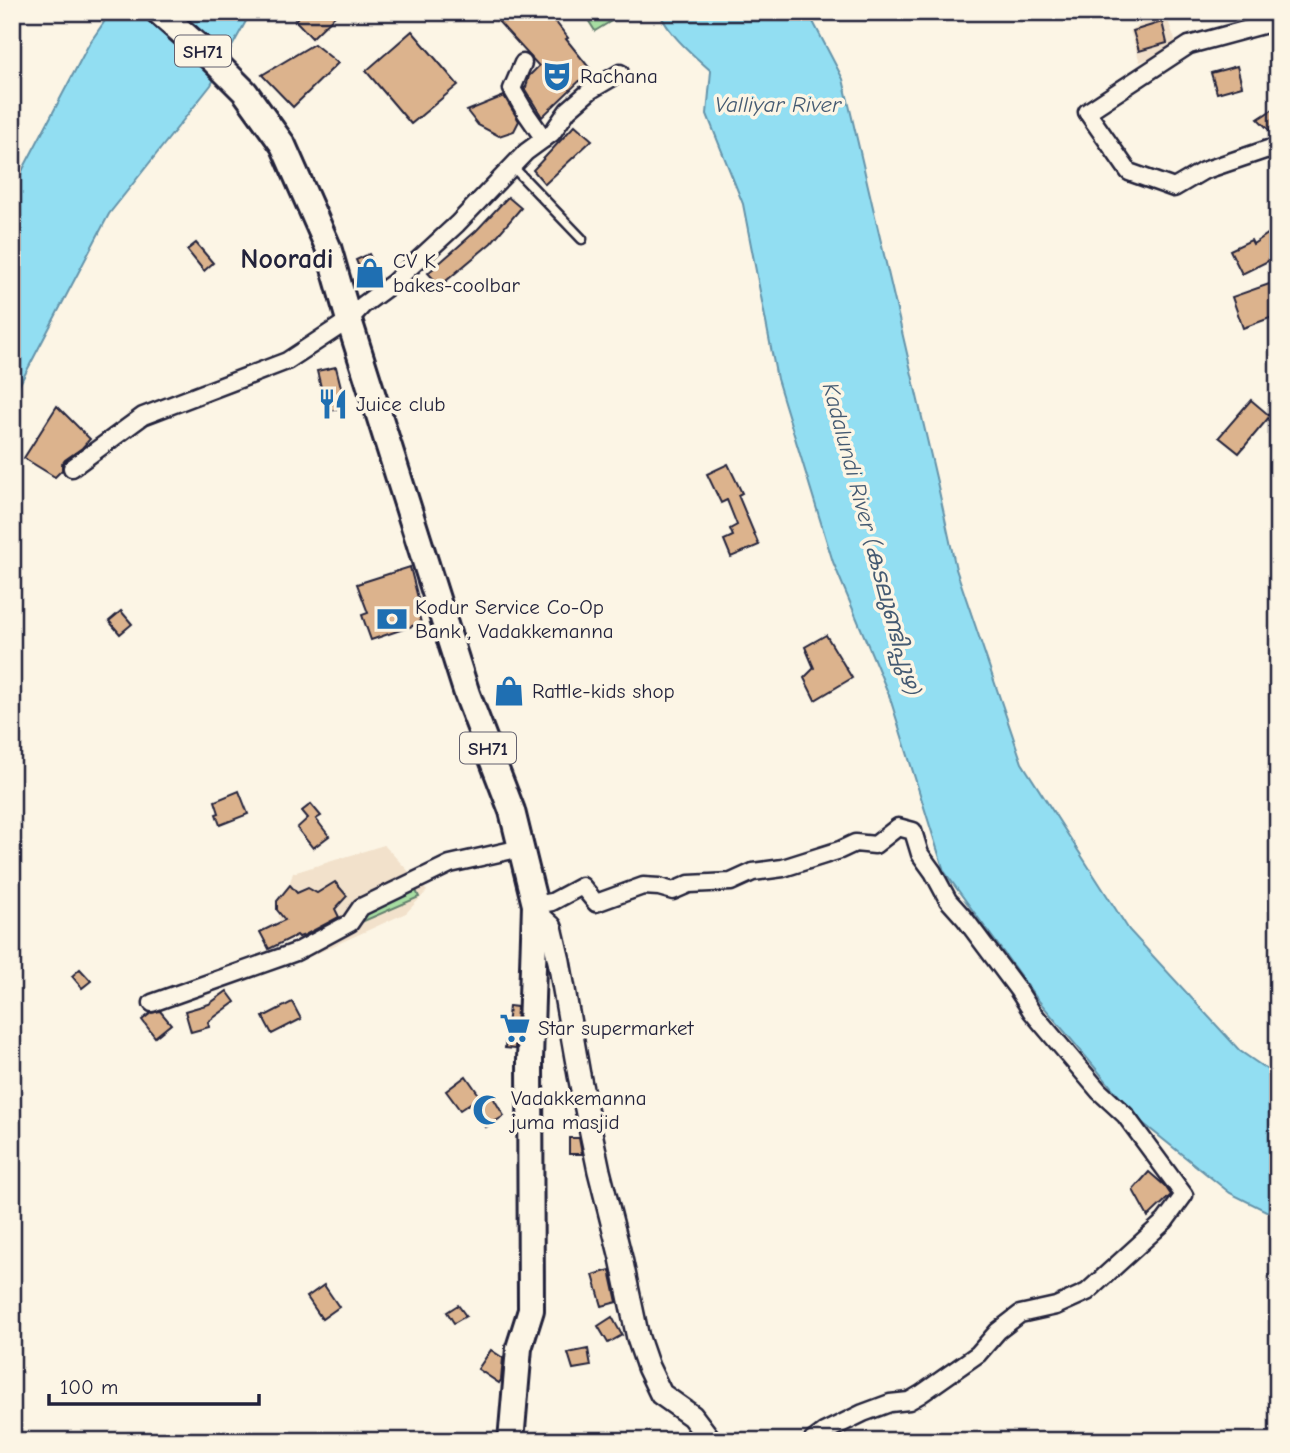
<svg xmlns="http://www.w3.org/2000/svg" width="1290" height="1453" font-family="'Comic Neue','Noto Sans Malayalam',sans-serif">
<style>
.built{fill:#f2e1cb}
.green{fill:#a7dea2;stroke:#64806e;stroke-width:2}
.water{fill:#92def2;stroke:#6593a9;stroke-width:2}
.building{fill:#dcb38d;stroke:#22223b;stroke-width:2}
.lines{fill:none;stroke-linecap:round;stroke-linejoin:round}
.service-casing{stroke:#22223b;stroke-width:13}
.minor-casing{stroke:#22223b;stroke-width:21}
.secondary-casing{stroke:#22223b;stroke-width:26}
.primary-casing{stroke:#22223b;stroke-width:30}
.service{stroke:#fcf5e5;stroke-width:8}
.minor{stroke:#fcf5e5;stroke-width:16}
.secondary{stroke:#fcf5e5;stroke-width:21}
.primary{stroke:#fcf5e5;stroke-width:24}
.labels{text-anchor:middle;stroke-width:7;stroke-linejoin:round;paint-order:stroke}
.shield{fill:#fcf5e5;stroke:#63616e;stroke-width:2}
.shield-label{font-size:19px;font-weight:bold;fill:#22223b}
.poi-label{font-size:21px;fill:#22223b;stroke:#fcf5e5;text-anchor:start}
.water-label{font-size:23px;font-style:italic;fill:#445a72;stroke:#fcf5e5}
.district-label{font-size:28px;font-weight:bold;fill:#22223b;stroke:#fcf5e5}
</style>
<rect width="100%" height="100%" fill="#fcf5e5"/>
<filter id="ink" filterUnits="userSpaceOnUse"><feTurbulence type="fractalNoise" baseFrequency=".0143" numOctaves="2"/><feDisplacementMap in="SourceGraphic" scale="14" xChannelSelector="R" yChannelSelector="G"/><feConvolveMatrix kernelMatrix="1 2 1 2 8 2 1 2 1" color-interpolation-filters="sRGB"/></filter>
<g filter="url(#ink)">
<!-- built -->
<g class="built">
<path d="M1160,12H1165L1178,48L1140,62L1130,31Z"/>
<path d="M384,845L427,891L406,913L311,956L278,918L293,873Z"/>
</g>
<!-- green -->
<g class="green">
<path d="M583,12H626L595,31Z"/>
<path d="M414,886L419,897L357,924L350,911L362,897Z"/>
</g>
<!-- water -->
<g class="water">
<path d="M111,12H251L211,85L109,214L12,399V190L89,44Z"/>
<path d="M659,12H808L843,79L937,482L956,569L1022,763L1129,930L1240,1051L1278,1077V1217L1230,1193L1139,1120L1038,1000L944,871L889,695L833,562L777,379L743,204L707,114L711,71C691,53 670,36 659,12Z"/>
</g>
<!-- building -->
<g class="building">
<path d="M303,12H339L312,38L295,20Z"/>
<path d="M506,12H548L568,38L566,39L591,70L542,117L524,88L526,87L529,76L539,66L496,19Z"/>
<path d="M1162,22L1167,43L1139,51L1133,31Z"/>
<path d="M412,31L458,85L411,124L366,71Z"/>
<path d="M314,44L338,63L293,107L262,75Z"/>
<path d="M1237,66L1242,86L1217,93L1211,73Z"/>
<path d="M504,96L519,121L514,131L499,136L478,125L467,111Z"/>
<path d="M1278,106V139L1258,119Z"/>
<path d="M575,125L592,140L545,184L533,170Z"/>
<path d="M508,197L521,208L491,243L440,286L428,273L476,231Z"/>
<path d="M1278,227V272L1270,260L1242,274L1230,250L1251,240L1253,244Z"/>
<path d="M196,243L213,263L204,271L187,250Z"/>
<path d="M369,254L381,279L368,288L356,260Z"/>
<path d="M1278,281V315L1243,328L1232,297Z"/>
<path d="M336,367L346,407L327,412L317,371Z"/>
<path d="M1251,400L1270,416L1239,453L1219,437Z"/>
<path d="M57,406L90,439L82,448L65,460L62,464V470L55,477L24,458Z"/>
<path d="M728,464L742,493L738,495L759,545L731,557L724,540L733,536L730,529L737,525L727,500L721,503L707,474Z"/>
<path d="M410,567L418,598L415,599L421,623L371,640L362,615L368,613L357,584Z"/>
<path d="M121,611L132,624L120,634L109,621Z"/>
<path d="M826,635L852,678L815,700L804,678L814,668L805,647Z"/>
<path d="M239,791L248,814L220,825L216,814L219,813L215,801Z"/>
<path d="M311,804L321,816L316,819L329,836L313,848L297,828L308,818L302,811Z"/>
<path d="M335,882L347,896L335,909L339,917L305,935L299,937L297,935L269,949L260,932L285,920L277,910V901L290,885L297,893L308,888L317,893Z"/>
<path d="M80,969L91,981L82,988L72,976Z"/>
<path d="M227,991L235,1002L208,1022L209,1027L191,1032L185,1011L209,1004Z"/>
<path d="M292,1002L301,1019L272,1034L263,1017Z"/>
<path d="M509,1006L517,1007L515,1049L505,1048Z"/>
<path d="M160,1011L171,1024L155,1037L142,1020L151,1013Z"/>
<path d="M466,1076L482,1099L491,1094L504,1116L486,1127L472,1102L460,1110L446,1091Z"/>
<path d="M569,1138H579L582,1154H569Z"/>
<path d="M1149,1172L1165,1186L1171,1195L1148,1217L1133,1190Z"/>
<path d="M610,1270L617,1302L602,1306L593,1275Z"/>
<path d="M324,1285L339,1307L322,1319L307,1297Z"/>
<path d="M458,1305L466,1316L454,1323L447,1312Z"/>
<path d="M612,1317L622,1335L608,1343L598,1326Z"/>
<path d="M588,1349L591,1366L573,1369L568,1353Z"/>
<path d="M491,1350L503,1358L501,1380L499,1383L478,1369Z"/>
</g>
<g class="lines">
<!-- service casing -->
<g class="service-casing">
<path id="service" d="M513,167L582,239"/>
</g>
<!-- minor casing -->
<g class="minor-casing">
<g id="minor">
<path d="M1278,21L1189,45L1087,112L1129,172L1174,188L1203,171L1268,149L1278,153"/>
<path d="M523,63L512,89L526,113L544,139"/>
<path d="M72,468L143,416L287,361L349,320L363,305L393,283L457,224L526,152L552,133L568,110L591,90L620,73"/>
<path d="M535,905L552,902L582,886L596,903L643,886L659,887L673,891L689,884L731,882L753,872L783,868L840,850L855,843L875,845L898,827L913,831L920,854L933,872L948,900L965,919L1018,990L1032,1012L1099,1091L1125,1115L1184,1195L1165,1221L1087,1292L1056,1306L1020,1314L998,1331L978,1354L921,1394L909,1401L890,1403L863,1413L824,1432L812,1441"/>
<path d="M152,1003L296,952L350,923L361,907L450,864L521,848"/>
</g>
</g>
<!-- secondary casing -->
<g class="secondary-casing">
<path id="secondary" d="M535,913L551,927L559,961L579,1075L599,1171L621,1258L638,1338L648,1367L661,1394L692,1416L711,1441"/>
</g>
<!-- primary casing -->
<g class="primary-casing">
<path id="primary" d="M159,12L210,57L245,92L283,145L328,247L349,320L467,694L512,811L535,905L530,1060L531,1310L519,1348L511,1441"/>
</g>
<!-- service -->
<use href="#service" class="service"/>
<!-- minor -->
<use href="#minor" class="minor"/>
<!-- secondary -->
<use href="#secondary" class="secondary"/>
<!-- primary -->
<use href="#primary" class="primary"/>
</g>
</g>
<!-- icons -->
<defs>
<g id="theatre-bare" transform="scale(2.415)"><path d="M-5-5.5Q0-4 5-5.5V0Q5 5 0 6Q-5 5-5 0ZM-3.3-2.5H-1v1.5H-3.3ZM1-2.5H3.3v1.5H1ZM-2.8 1Q0 5.5 2.8 1Z" fill="#1f6fb2" stroke="#fcf5e5" stroke-width="2.5" paint-order="stroke"/></g>
<g id="shop-bare" transform="scale(2.415)"><path d="M-5-2.5h2.3a2.7 3.5 0 0 1 5.4 0H5L5.5 6h-11ZM-1.5-2.5h3a1.5 2.3 0 0 0-3 0Z" fill="#1f6fb2" stroke="#fcf5e5" stroke-width="2.5" paint-order="stroke"/></g>
<g id="restaurant-bare" transform="scale(2.415)"><path d="M-5-6h1v4h1v-4h1v4h1v-4h1v5L-1.5 .5V6h-2V.5L-5-1ZM5-6V6H3V1.5H1.5Q1.5-4 5-6Z" fill="#1f6fb2" stroke="#fcf5e5" stroke-width="2.5" paint-order="stroke"/></g>
<g id="bank-bare" transform="scale(2.415)"><path d="M-6-4H6V4H-6ZM0-2.3a2.3 2.3 0 1 0 0 4.6a2.3 2.3 0 1 0 0-4.6Z" fill="#1f6fb2" stroke="#fcf5e5" stroke-width="2.5" paint-order="stroke"/></g>
<g id="supermarket-bare" transform="scale(2.415)"><path d="M-6-5.5h2.5l.6 2H6L4.5 2H-2.5L-4.4-4H-6ZM-1.5 3.2a1.3 1.3 0 1 0 .1 0ZM3 3.2a1.3 1.3 0 1 0 .1 0Z" fill="#1f6fb2" stroke="#fcf5e5" stroke-width="2.5" paint-order="stroke"/></g>
<g id="mosque-bare" transform="scale(2.415)"><path d="M3.5-4.9A6 6 0 1 0 3.5 4.9A5 5 0 1 1 3.5-4.9Z" fill="#1f6fb2" stroke="#fcf5e5" stroke-width="2.5" paint-order="stroke"/></g>
</defs>
<g fill-rule="evenodd">
<use href="#theatre-bare" x="557" y="76"/>
<use href="#shop-bare" x="370" y="273"/>
<use href="#restaurant-bare" x="333" y="404"/>
<use href="#bank-bare" x="392" y="619"/>
<use href="#shop-bare" x="509" y="691"/>
<use href="#supermarket-bare" x="515" y="1028"/>
<use href="#mosque-bare" x="488" y="1110"/>
</g>
<g class="labels">
<!-- shield labels -->
<g class="shield">
<rect x="175" y="35.5" width="56" height="31" rx="5"/>
<rect x="460" y="732.5" width="56" height="31" rx="5"/>
</g>
<g class="shield-label">
<text x="203" y="58">SH71</text>
<text x="488" y="755">SH71</text>
</g>
<!-- poi labels -->
<g class="poi-label">
<text x="580" y="83">Rachana</text>
<text x="393" y="268">CV K<tspan x="393" dy="24">bakes-coolbar</tspan></text>
<text x="356" y="411">Juice club</text>
<text x="415" y="614">Kodur Service Co-Op<tspan x="415" dy="24">Bank , Vadakkemanna</tspan></text>
<text x="532" y="698">Rattle-kids shop</text>
<text x="538" y="1035">Star supermarket</text>
<text x="511" y="1105">Vadakkemanna<tspan x="511" dy="24">juma masjid</tspan></text>
</g>
<!-- water labels -->
<g class="water-label">
<text x="778" y="112">Valliyar River</text>
<text transform="translate(872 539) rotate(75)" y="8">Kadalundi River (കടലുണ്ടിപ്പുഴ)</text>
</g>
<!-- district labels -->
<g class="district-label">
<text x="287" y="268">Nooradi</text>
</g>
</g>
<!-- margin -->
<rect width="1290" height="1453" fill="none" stroke="#fcf5e5" stroke-width="42"/>
<rect x="21" y="21" width="1248" height="1411" fill="none" stroke="#22223b" stroke-width="2.5" filter="url(#ink)"/>
<!-- scale -->
<path d="M49 1394v10h210v-10" fill="none" stroke="#22223b" stroke-width="3.5"/>
<text x="60" y="1394" font-size="21" fill="#22223b" stroke="#fcf5e5" stroke-width="5" paint-order="stroke">100 m</text>
</svg>
